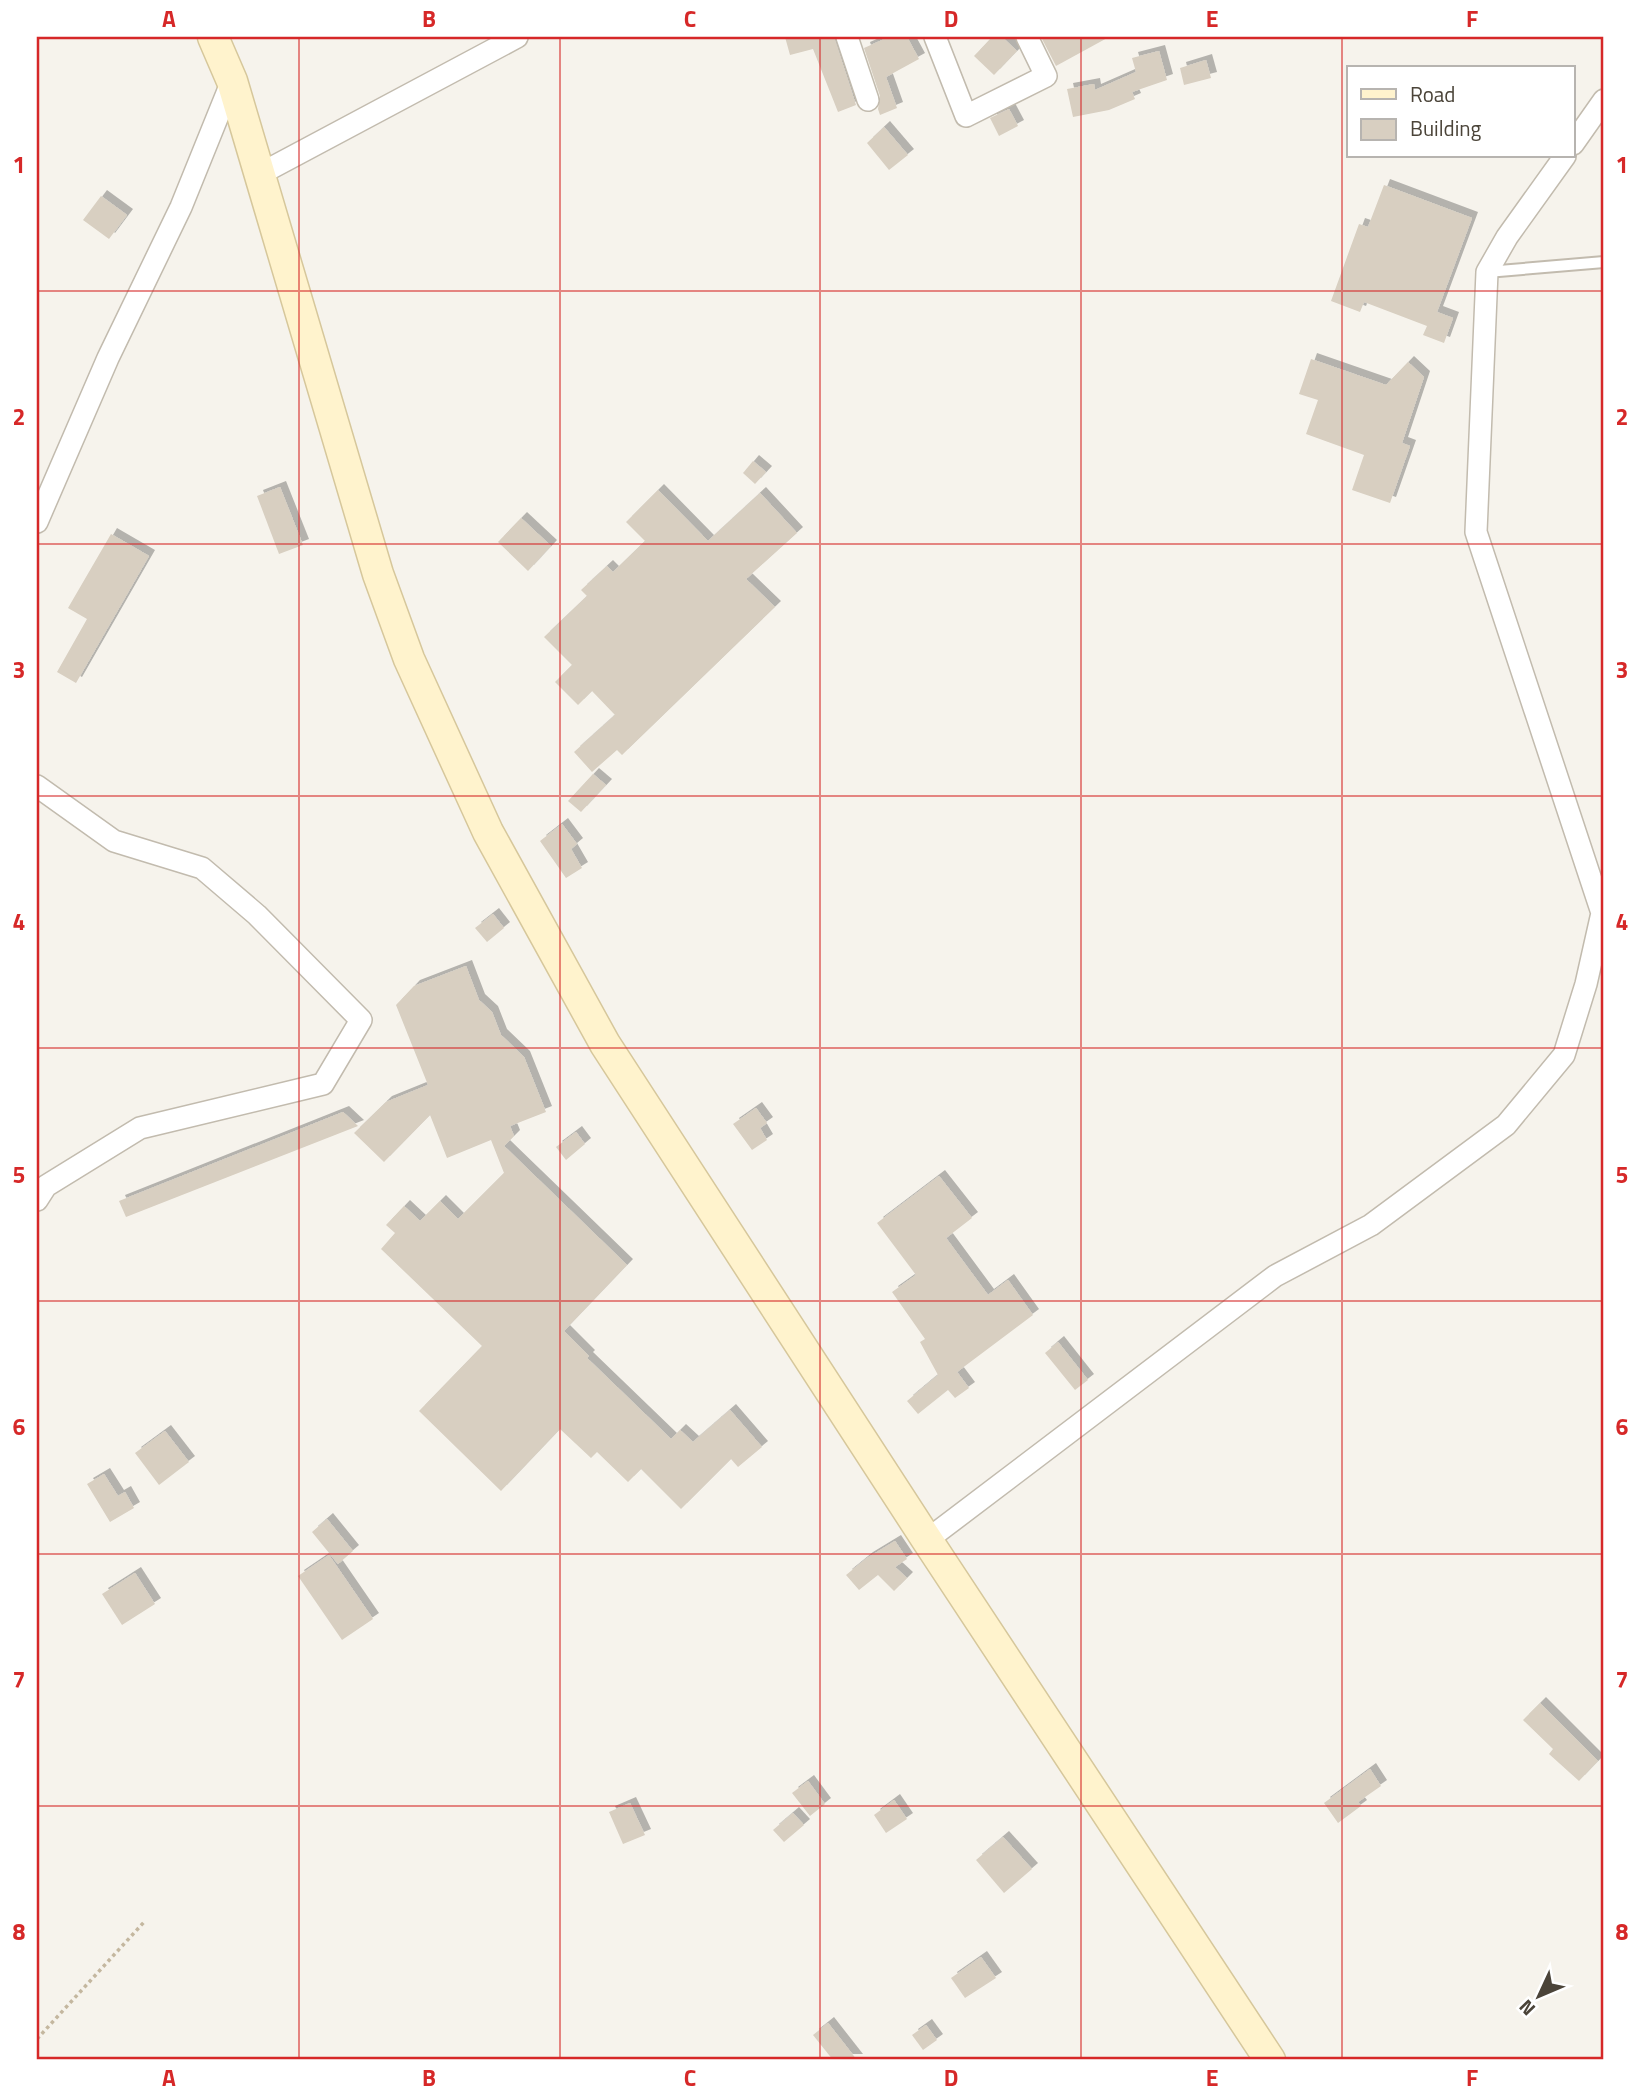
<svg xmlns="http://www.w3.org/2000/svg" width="1641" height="2097" font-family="'Titillium Web',sans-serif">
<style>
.building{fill:#d8cfc1;filter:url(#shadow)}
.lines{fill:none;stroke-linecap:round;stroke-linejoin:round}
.lane-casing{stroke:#c2bbae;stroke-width:14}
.street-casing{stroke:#c2bbae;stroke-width:24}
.secondary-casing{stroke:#d6c79b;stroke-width:33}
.path{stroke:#c4b79f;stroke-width:3.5;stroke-dasharray:3.5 3.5;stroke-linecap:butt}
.lane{stroke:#fff;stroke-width:10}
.street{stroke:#fff;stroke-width:21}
.secondary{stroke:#fff3cd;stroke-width:30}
.grid{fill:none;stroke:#d62828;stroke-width:2;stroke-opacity:0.55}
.neatline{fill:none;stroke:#d62828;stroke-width:2.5}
.grid-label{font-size:23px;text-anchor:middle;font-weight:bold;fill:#d62828}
</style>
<defs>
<filter id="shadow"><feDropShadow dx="6" dy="-6" stdDeviation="0" flood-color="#0004"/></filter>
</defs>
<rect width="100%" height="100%" fill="#f6f3ec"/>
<!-- building -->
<g class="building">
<path d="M785,37H834L856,105L838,112L813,49L790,55Z"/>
<path d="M889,37H907L919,59L886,77L897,108L880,115L878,109L880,96L864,48Z"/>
<path d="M992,37H1002L1017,51L994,75L974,56Z"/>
<path d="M1041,37H1109L1056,66Z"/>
<path d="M1159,51L1167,80L1132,92L1135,99L1109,110L1073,117L1067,89L1094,84L1095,90L1136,72L1132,58Z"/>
<path d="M1206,60L1211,78L1184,85L1180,68Z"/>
<path d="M1009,109L1018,126L999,136L990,118Z"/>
<path d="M884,127L908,155L889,170L867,143Z"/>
<path d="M1384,185L1472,218L1437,312L1453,318L1444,343L1423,335L1427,326L1364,302L1360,312L1331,301L1359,224L1368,227Z"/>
<path d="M101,196L127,215L109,239L83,220Z"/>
<path d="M1311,359L1386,385L1408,362L1424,377L1402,443L1410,446L1390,503L1352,490L1364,455L1306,434L1318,400L1299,394Z"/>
<path d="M753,461L766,472L755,484L743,473Z"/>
<path d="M280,487L303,545L279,554L257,496Z"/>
<path d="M658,490L708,541L760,493L797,533L746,579L775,607L622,755L617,750L592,772L574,752L615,715L592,691L578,705L555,682L572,665L544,637L587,596L581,590L607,566L613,572L645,541L626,522Z"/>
<path d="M521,518L551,546L528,571L498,542Z"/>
<path d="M111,534L149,556L76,683L57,672L87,619L68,608Z"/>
<path d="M593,774L606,785L581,812L568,801Z"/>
<path d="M562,824L577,844L571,849L582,868L566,878L540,841Z"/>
<path d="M493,914L504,928L487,942L475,928Z"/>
<path d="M466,966L479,1000L492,1012L501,1035L524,1057L546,1112L510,1126L514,1136L504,1146L627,1265L564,1331L589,1356L587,1358L671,1439L680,1430L693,1442L730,1410L762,1447L738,1467L731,1459L681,1509L641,1469L628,1482L597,1452L591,1458L560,1429L501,1491L419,1411L482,1346L381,1249L395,1233L386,1225L404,1206L420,1221L440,1201L458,1219L504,1173L491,1140L447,1158L430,1115L384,1162L354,1133L386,1102L428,1085L396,1005L414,986Z"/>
<path d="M756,1108L767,1123L760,1128L767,1140L752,1150L733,1124Z"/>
<path d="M343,1112L358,1126L126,1217L119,1201Z"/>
<path d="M576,1132L585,1144L566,1160L556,1147Z"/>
<path d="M939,1176L972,1218L946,1238L988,1295L1008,1280L1033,1315L957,1372L969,1388L955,1398L948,1390L918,1414L907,1401L938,1375L920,1342L925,1339L892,1292L916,1275L877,1223Z"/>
<path d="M1058,1342L1088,1380L1075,1390L1045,1353Z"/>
<path d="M165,1431L189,1462L159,1485L135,1453Z"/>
<path d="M104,1474L118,1496L125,1492L134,1508L110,1522L87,1484Z"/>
<path d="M327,1519L353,1551L338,1564L312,1532Z"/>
<path d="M895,1541L907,1559L895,1567L907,1578L894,1591L878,1575L859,1590L846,1575L867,1558Z"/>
<path d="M329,1555L373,1619L342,1640L298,1576Z"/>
<path d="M135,1573L155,1604L122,1625L102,1594Z"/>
<path d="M1540,1703L1598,1761L1579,1781L1549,1754L1553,1749L1523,1720Z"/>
<path d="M1370,1769L1381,1786L1358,1802L1361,1806L1338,1823L1324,1803Z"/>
<path d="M808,1781L825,1804L810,1816L792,1793Z"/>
<path d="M894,1800L907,1819L886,1833L874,1815Z"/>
<path d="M630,1803L645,1835L623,1844L609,1812Z"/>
<path d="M793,1813L804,1825L784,1842L773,1830Z"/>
<path d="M1003,1837L1032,1869L1004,1893L976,1860Z"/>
<path d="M981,1957L996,1978L965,1998L951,1978Z"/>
<path d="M828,2023L857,2060H833L813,2035Z"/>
<path d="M926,2025L937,2040L923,2050L912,2035Z"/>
</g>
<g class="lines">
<!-- lane casing -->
<g class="lane-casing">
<path id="lane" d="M1487,272L1604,262"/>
</g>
<!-- street casing -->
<g class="street-casing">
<g id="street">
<path d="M847,37L868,100"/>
<path d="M935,37L966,116L1046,76L1027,37"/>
<path d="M1573,144L1604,100"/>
<path d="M260,174L517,37"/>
<path d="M37,522L108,358L181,207L232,81"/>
<path d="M37,786L114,841L202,868L257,915L361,1020L323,1084L140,1128L46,1186L37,1200"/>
<path d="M927,1540L1275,1276L1371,1225L1506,1125L1564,1055L1586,984L1602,913L1476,532L1487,272L1507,237L1565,156"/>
</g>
</g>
<!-- secondary casing -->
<g class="secondary-casing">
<path id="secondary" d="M213,37L232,81L378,574L409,659L488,832L605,1044L927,1540L1270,2060"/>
</g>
<!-- path -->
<path class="path" d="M37,2039L145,1921"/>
<!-- lane -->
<use href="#lane" class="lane"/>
<!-- street -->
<use href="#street" class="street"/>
<!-- secondary -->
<use href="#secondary" class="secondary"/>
</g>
<!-- grid -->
<path class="grid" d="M299,37V2060M560,37V2060M820,37V2060M1081,37V2060M1342,37V2060M37,291H1604M37,544H1604M37,796H1604M37,1048H1604M37,1301H1604M37,1554H1604M37,1806H1604"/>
<!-- border -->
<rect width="1641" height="2097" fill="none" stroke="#ffffff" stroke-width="77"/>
<!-- legend -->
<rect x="1347" y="66" width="228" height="91" fill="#ffffff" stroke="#b7b4b0" stroke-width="2"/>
<rect x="1361" y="89" width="35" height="10" fill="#fff3cd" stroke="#b7b4b0" stroke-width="2"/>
<text x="1410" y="102" font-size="21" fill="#4b4439">Road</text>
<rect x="1361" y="119" width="35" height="21" fill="#d8cfc1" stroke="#b7b4b0" stroke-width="2"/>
<text x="1410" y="136" font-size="21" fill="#4b4439">Building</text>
<!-- north arrow -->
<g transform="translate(1539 1996) rotate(226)" stroke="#ffffff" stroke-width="5" paint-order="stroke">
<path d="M0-5L12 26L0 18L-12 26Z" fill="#4b4439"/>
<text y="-10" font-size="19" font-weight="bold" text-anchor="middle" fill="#4b4439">N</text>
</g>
<rect x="38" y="38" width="1564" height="2020" class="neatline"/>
<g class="grid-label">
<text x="169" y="27">A</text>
<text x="429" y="27">B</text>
<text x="690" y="27">C</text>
<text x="951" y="27">D</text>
<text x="1212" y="27">E</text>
<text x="1472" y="27">F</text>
<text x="19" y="173">1</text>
<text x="1622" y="173">1</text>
<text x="19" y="425">2</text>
<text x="1622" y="425">2</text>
<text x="19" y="678">3</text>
<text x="1622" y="678">3</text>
<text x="19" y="930">4</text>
<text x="1622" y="930">4</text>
<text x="19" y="1183">5</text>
<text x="1622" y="1183">5</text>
<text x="19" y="1435">6</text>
<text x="1622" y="1435">6</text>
<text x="19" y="1688">7</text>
<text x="1622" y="1688">7</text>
<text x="19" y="1940">8</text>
<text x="1622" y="1940">8</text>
<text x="169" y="2086">A</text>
<text x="429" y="2086">B</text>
<text x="690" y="2086">C</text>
<text x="951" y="2086">D</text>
<text x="1212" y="2086">E</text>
<text x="1472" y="2086">F</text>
</g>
</svg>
